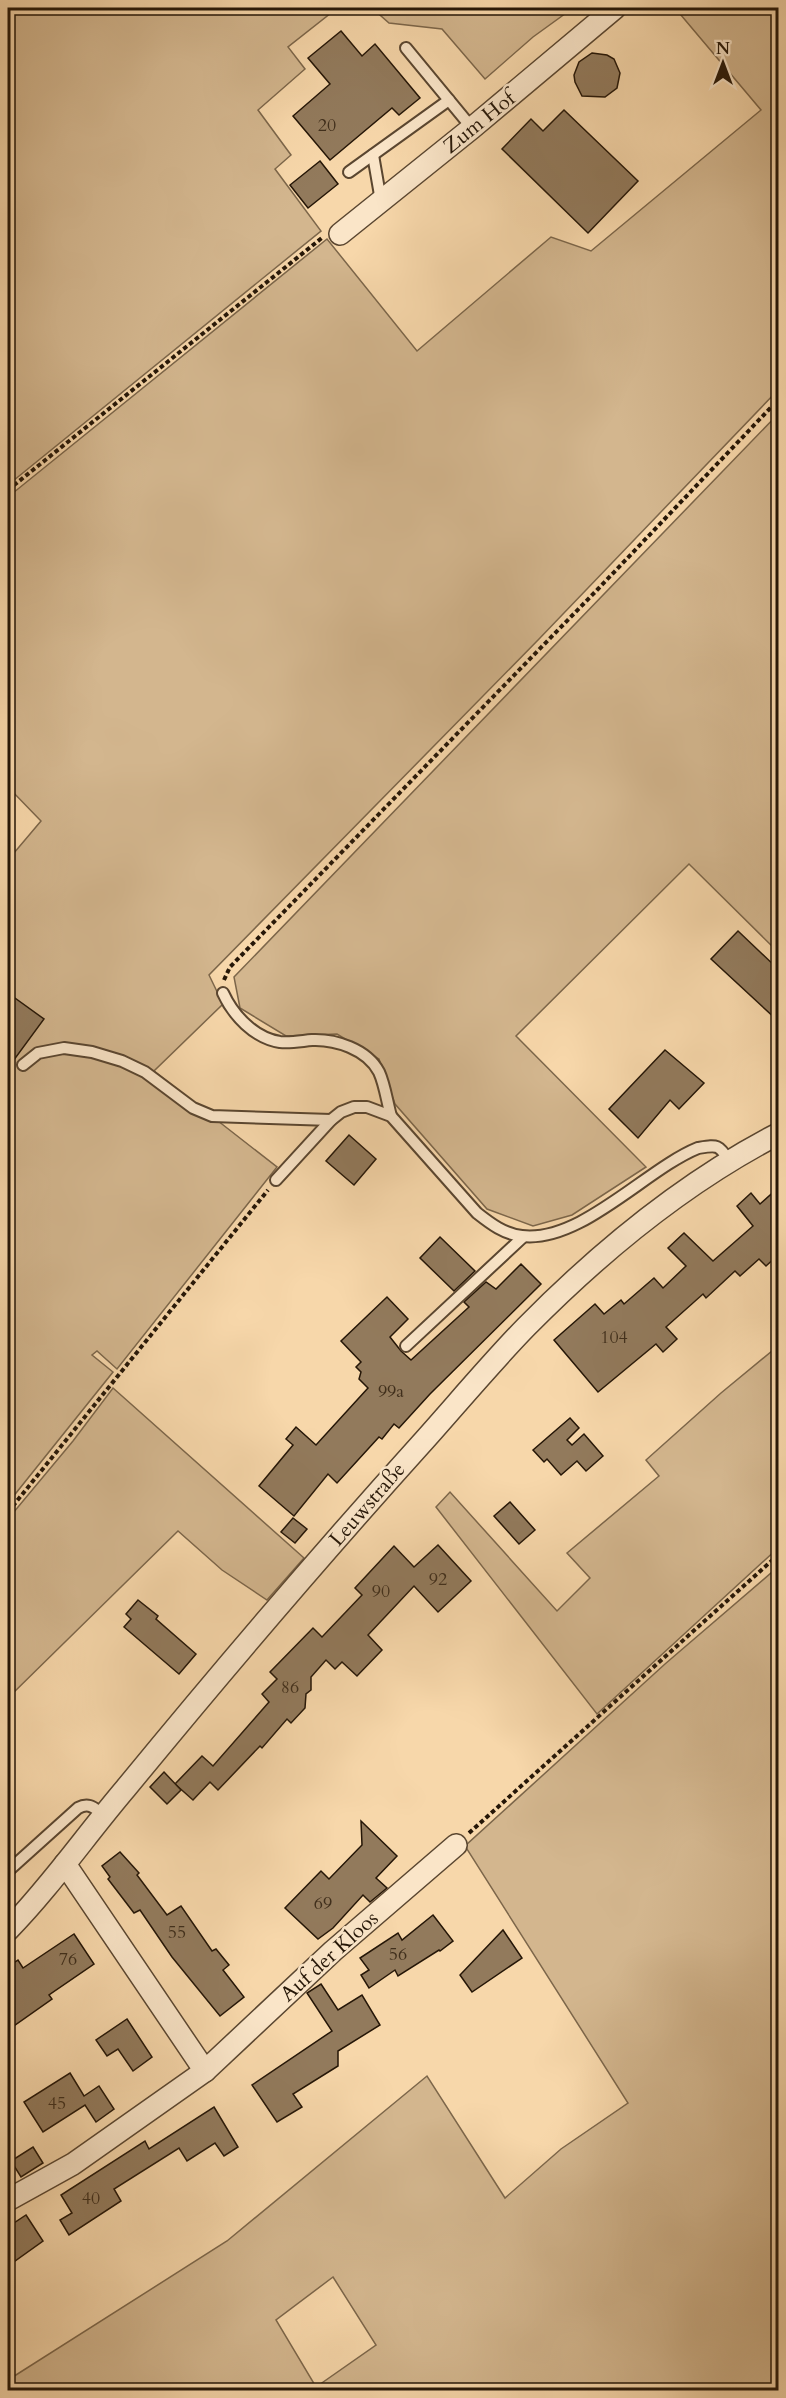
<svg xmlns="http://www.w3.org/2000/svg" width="786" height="2398" font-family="Cardo,serif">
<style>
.green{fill:#d3b68e;stroke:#7c664a;stroke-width:1.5;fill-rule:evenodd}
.building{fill:#927a5c;stroke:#251607;stroke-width:1.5}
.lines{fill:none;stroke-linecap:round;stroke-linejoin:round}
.service-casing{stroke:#5a4630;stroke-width:14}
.minor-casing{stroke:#5a4630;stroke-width:24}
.path{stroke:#251607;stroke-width:4;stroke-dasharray:4.5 3;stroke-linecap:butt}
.service{stroke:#fae5c8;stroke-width:10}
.minor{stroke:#fae5c8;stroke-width:21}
.labels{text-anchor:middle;stroke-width:5;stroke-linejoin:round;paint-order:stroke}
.number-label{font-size:18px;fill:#402f1c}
.street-label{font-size:21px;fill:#251607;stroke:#fae5c8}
</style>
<rect width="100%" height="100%" fill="#f7d7aa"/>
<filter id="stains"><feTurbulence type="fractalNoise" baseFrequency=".00333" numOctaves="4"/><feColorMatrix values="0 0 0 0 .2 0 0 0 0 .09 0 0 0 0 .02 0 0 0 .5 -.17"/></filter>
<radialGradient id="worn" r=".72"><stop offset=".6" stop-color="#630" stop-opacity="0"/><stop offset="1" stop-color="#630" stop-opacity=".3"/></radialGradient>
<!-- green -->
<g class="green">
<path d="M8,8H333L336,9L288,47L305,69L258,110L291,155L275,169L321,231L8,485Z"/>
<path d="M372,8H573L533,37L485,79L442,29L389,23Z"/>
<path d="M675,8H778V390L539,639L209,975L223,1004L154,1071L277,1167L117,1369L97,1351L92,1355L113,1372L8,1503V860L41,821L8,787V497L327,239L417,351L551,237L591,251L761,110Z"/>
<path d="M778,414V952L689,864L516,1036L646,1167L572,1215L533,1226L487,1209L395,1104L379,1059L337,1034L286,1036L240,1008L234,977Z"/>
<path d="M778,1346V1548L597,1714L436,1507L450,1492L557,1611L590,1578L567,1553L659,1476L646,1460L721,1393Z"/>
<path d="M113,1388L304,1558L267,1600L222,1570L178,1531L8,1698V1519L73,1441Z"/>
<path d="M778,1567V2383L766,2390H8V2380L227,2241L427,2076L505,2198L561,2149L628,2103L465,1846L665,1664ZM333,2277L376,2345L316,2387L276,2320Z"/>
</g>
<!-- building -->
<g class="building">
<path d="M341,31L362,56L375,44L420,98L399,115L392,108L330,160L293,116L330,84L308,58Z"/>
<path d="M592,53L607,55L614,59L620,73L617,88L605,97L582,96L575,82L574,75L579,62Z"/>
<path d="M564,110L638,181L588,233L502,149L531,119L543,131Z"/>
<path d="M320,161L338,184L308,208L290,185Z"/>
<path d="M738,931L778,969V1021L711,959Z"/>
<path d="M8,993L44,1019L8,1068Z"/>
<path d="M665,1050L704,1083L679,1109L670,1100L638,1138L609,1109Z"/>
<path d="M349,1135L376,1159L354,1185L326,1161Z"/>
<path d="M778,1188V1255L766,1266L759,1259L740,1276L735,1271L706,1298L703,1294L666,1327L677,1339L663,1352L656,1344L598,1392L554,1340L595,1304L604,1314L621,1300L624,1304L654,1278L663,1288L686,1266L668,1248L684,1233L713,1261L753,1226L737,1206L751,1193L760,1204Z"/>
<path d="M440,1237L475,1271L454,1291L420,1258Z"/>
<path d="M521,1264L541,1284L430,1394L399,1428L394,1424L382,1439L379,1437L337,1483L328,1474L294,1516L259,1486L293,1445L286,1439L296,1427L316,1445L368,1388L359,1379L361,1372L356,1367L361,1362L341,1341L387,1297L408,1319L390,1337L401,1351L411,1360L469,1307L464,1302L486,1282L496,1289Z"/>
<path d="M570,1418L579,1428L567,1440L572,1445L584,1434L603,1456L586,1471L577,1461L561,1475L547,1459L544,1462L533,1450Z"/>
<path d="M510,1502L535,1530L519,1544L494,1516Z"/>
<path d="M293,1518L307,1529L295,1543L281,1532Z"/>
<path d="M438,1545L471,1581L438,1612L414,1586L368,1635L382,1650L357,1676L342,1662L335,1669L326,1660L311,1677V1690L306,1694L305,1708L291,1723L287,1719L262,1748L260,1746L218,1790L210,1782L193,1800L175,1784L202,1756L213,1766L269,1702L262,1694L277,1679L270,1672L313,1628L322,1637L362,1595L355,1588L394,1546L414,1567Z"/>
<path d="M138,1600L158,1616L156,1619L196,1654L179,1674L124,1627L131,1619L126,1614Z"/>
<path d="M164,1772L181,1790L167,1804L150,1787Z"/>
<path d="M361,1821L397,1856L376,1878L387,1888L370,1902L363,1895L333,1928L318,1939L285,1908L321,1871L329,1879L362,1845Z"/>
<path d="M120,1852L139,1873L137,1875L167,1915L181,1906L212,1951L216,1949L229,1965L223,1970L244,1997L220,2016L172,1957L140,1910L134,1913L108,1879L110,1877L102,1866Z"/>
<path d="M433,1915L453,1941L440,1951L439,1950L398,1976L395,1970L369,1988L361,1975L369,1970L360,1958L398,1933L402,1940Z"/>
<path d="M503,1930L522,1958L472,1992L460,1975Z"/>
<path d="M74,1934L94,1964L49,1995L52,1999L8,2030V1967L18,1960L23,1968Z"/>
<path d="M321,1984L338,2010L362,1995L380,2025L338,2051V2066L293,2094L302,2107L277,2122L252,2085L332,2031L307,1993Z"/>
<path d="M127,2019L152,2057L133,2071L118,2049L107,2056L96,2040Z"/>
<path d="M70,2073L84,2096L99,2086L114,2109L96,2122L85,2105L43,2132L24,2102Z"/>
<path d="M214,2107L238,2147L224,2156L215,2143L187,2161L179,2148L114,2189L121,2201L69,2235L60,2220L72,2213L61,2195L145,2141L149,2149Z"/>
<path d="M33,2147L43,2163L21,2177L11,2161Z"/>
<path d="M26,2215L43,2241L8,2266V2227Z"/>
</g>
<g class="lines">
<!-- service casing -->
<g class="service-casing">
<g id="service">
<path d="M406,48L472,128"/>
<path d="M373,155L381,201"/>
<path d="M349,172L449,100"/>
<path d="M223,993C233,1015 254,1038 280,1042C291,1043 301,1041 312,1040C335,1039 367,1049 379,1072C385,1085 387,1102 391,1116"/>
<path d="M23,1065L38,1053L64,1048L92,1052L122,1061L145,1072L193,1108L212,1116L331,1120"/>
<path d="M276,1180L331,1120L341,1112L354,1107H367L391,1116L477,1213C491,1224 504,1234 522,1236C581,1243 646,1169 698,1148C717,1145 719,1144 729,1161"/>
<path d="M406,1346L523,1237"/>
<path d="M8,1871L78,1808C89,1802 94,1808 103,1814"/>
</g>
</g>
<!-- minor casing -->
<g class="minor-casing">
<g id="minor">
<path d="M340,234L472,128L615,8"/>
<path d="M65,1864L205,2071"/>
<path d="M8,1930C51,1886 86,1835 126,1788C222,1671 320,1556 421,1444C456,1405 490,1364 526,1327C600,1252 685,1182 778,1134"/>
<path d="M8,2200L73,2164L205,2071L333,1951L456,1845"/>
</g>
</g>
<!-- path -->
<g class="path">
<path d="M8,490L323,237"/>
<path d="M224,980L230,967L598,589L778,400"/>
<path d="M8,1512L268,1190"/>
<path d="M469,1833L778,1555"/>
<path d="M380,2389L381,2390"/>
<path d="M774,2390L778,2388"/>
</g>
<!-- service -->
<use href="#service" class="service"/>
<!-- minor -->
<use href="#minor" class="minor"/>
</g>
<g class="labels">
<!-- number labels -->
<g class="number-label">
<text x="327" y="131">20</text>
<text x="614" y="1343">104</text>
<text x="391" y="1397">99a</text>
<text x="438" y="1585">92</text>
<text x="381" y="1597">90</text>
<text x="290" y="1693">86</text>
<text x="323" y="1909">69</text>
<text x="177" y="1938">55</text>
<text x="398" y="1960">56</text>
<text x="68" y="1965">76</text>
<text x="57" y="2109">45</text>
<text x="91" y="2204">40</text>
</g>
<!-- street labels -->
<g class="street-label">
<text transform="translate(479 122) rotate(-39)" y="7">Zum Hof</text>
<text transform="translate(367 1504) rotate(-49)" y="7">Leuwstraße</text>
<text transform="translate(329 1956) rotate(-42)" y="7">Auf der Kloos</text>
</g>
</g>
<!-- margin -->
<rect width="786" height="2398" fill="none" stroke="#f7d7aa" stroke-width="30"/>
<rect x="9" y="9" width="768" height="2380" fill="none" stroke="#251607" stroke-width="3"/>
<rect x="15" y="15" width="756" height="2368" fill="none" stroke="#251607" stroke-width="1.5"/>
<!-- north arrow -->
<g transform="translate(723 63)" stroke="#fae5c8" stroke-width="4.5" paint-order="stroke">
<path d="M0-4.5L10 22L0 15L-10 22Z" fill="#251607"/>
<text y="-9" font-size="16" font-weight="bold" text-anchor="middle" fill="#251607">N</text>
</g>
<rect width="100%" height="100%" filter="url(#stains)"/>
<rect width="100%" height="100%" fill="url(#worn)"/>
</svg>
